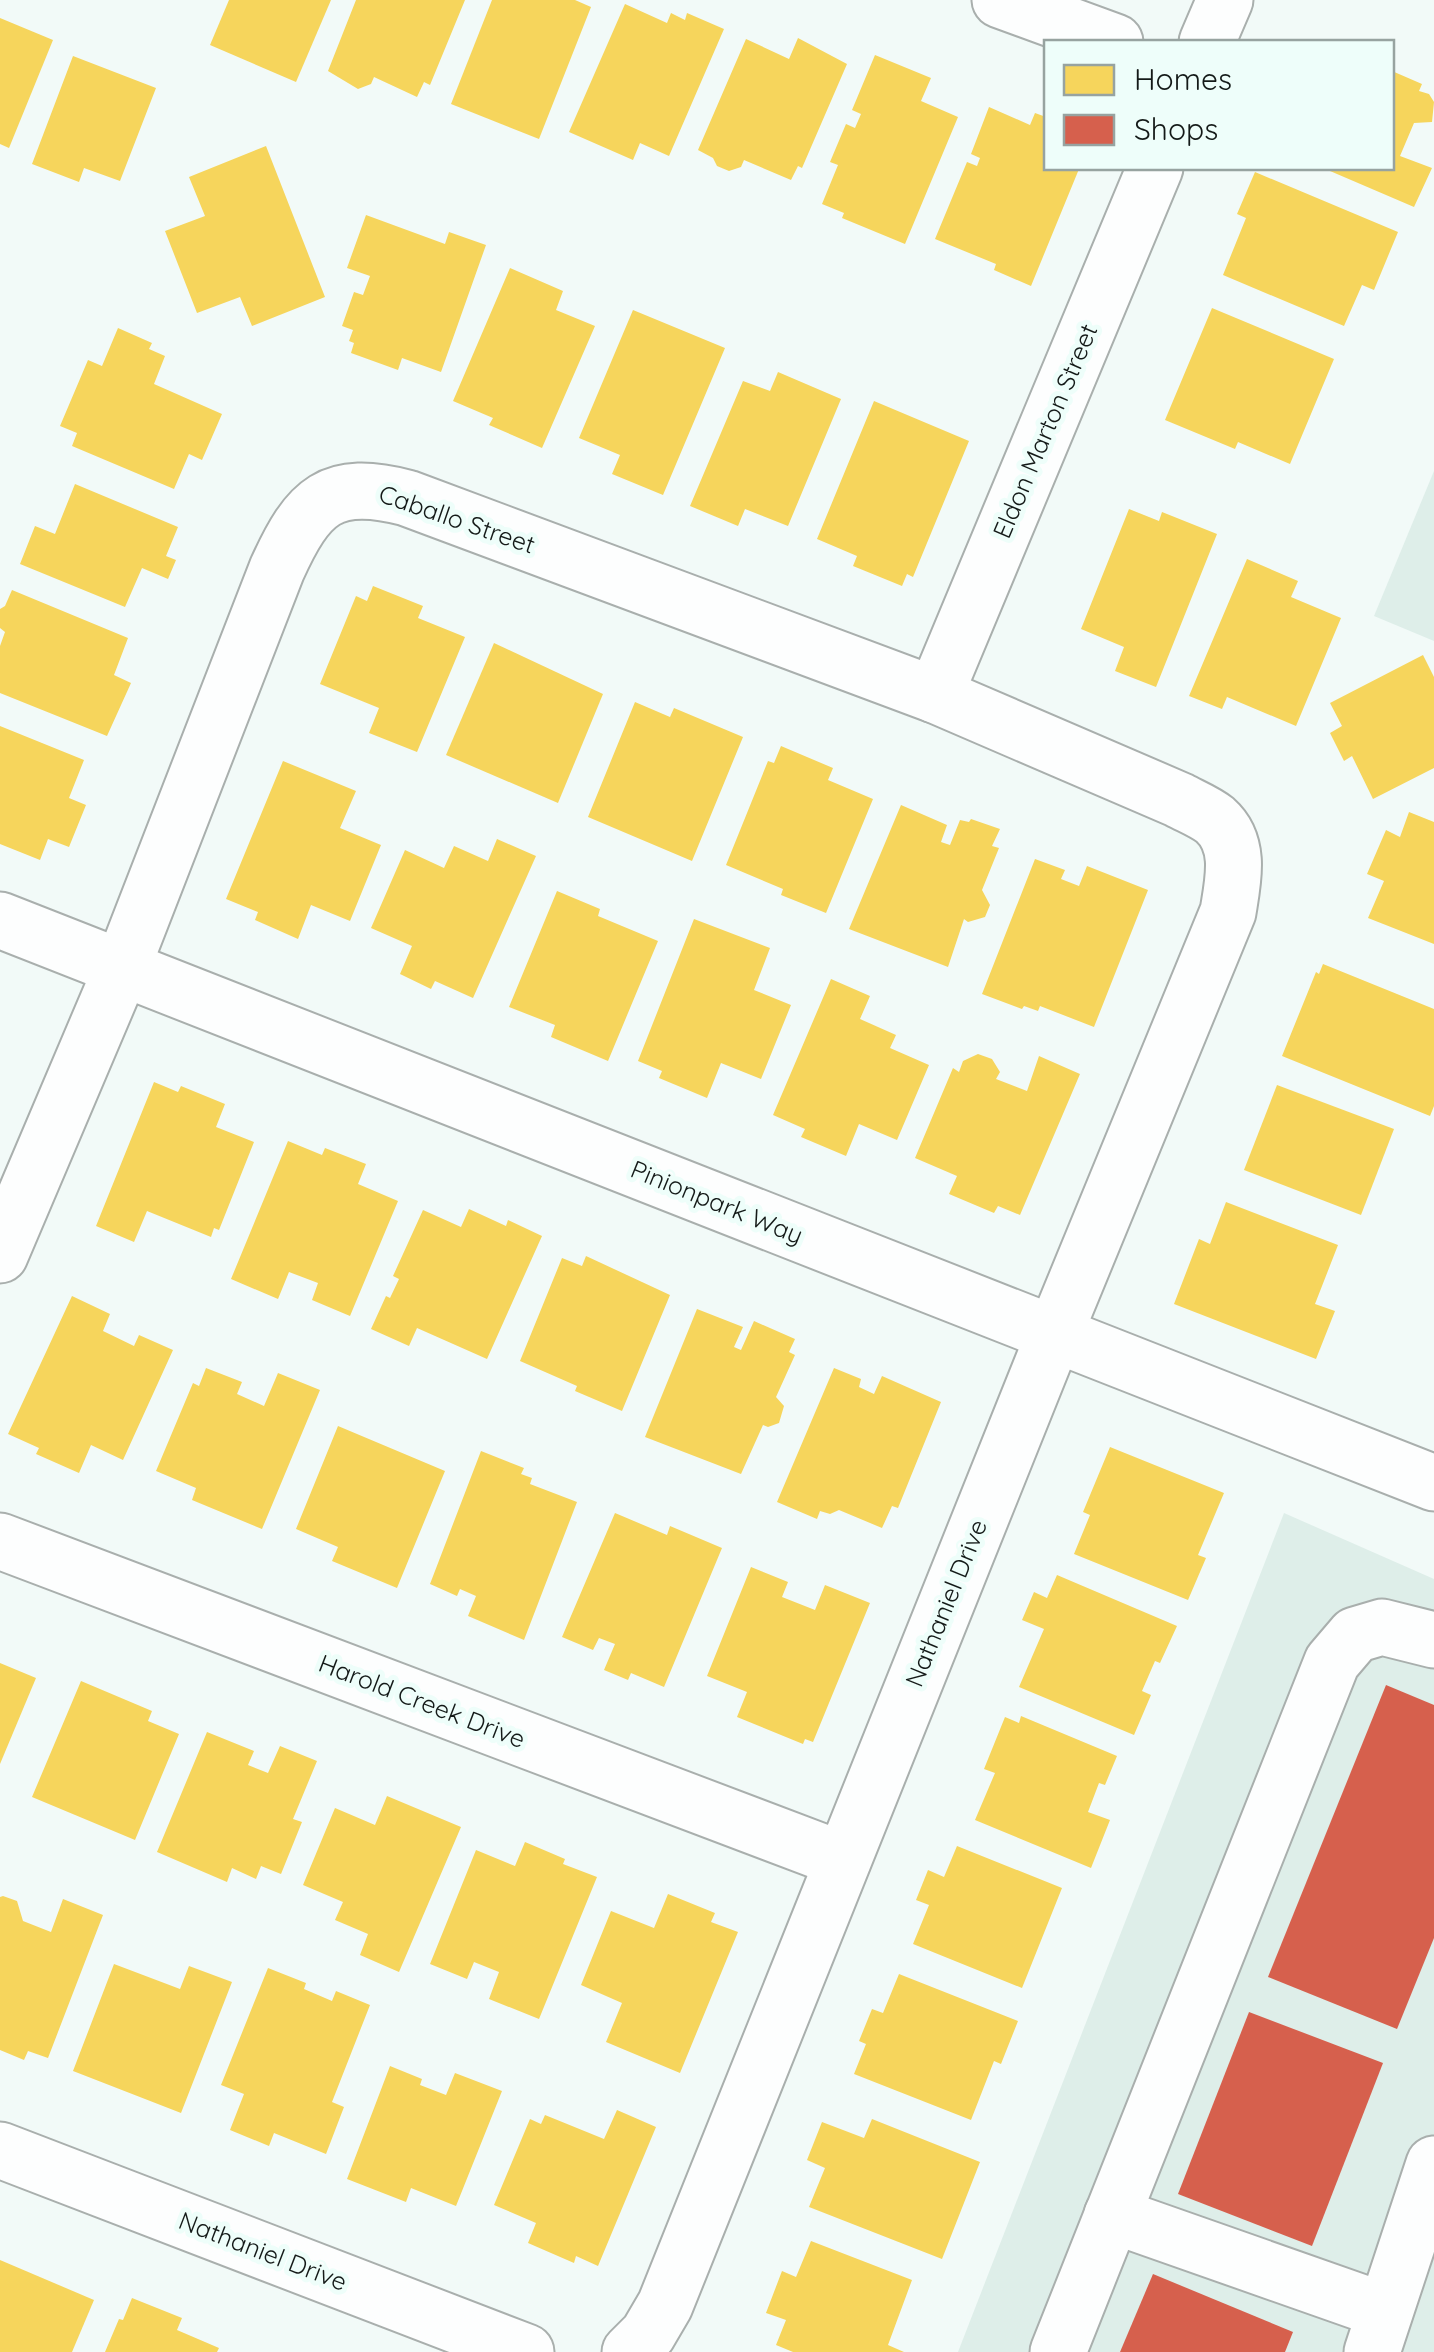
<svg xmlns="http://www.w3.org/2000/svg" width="1434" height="2352" font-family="Quicksand,sans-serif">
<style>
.built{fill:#deeee9}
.homes{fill:#f6d55c}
.shops{fill:#d6604d}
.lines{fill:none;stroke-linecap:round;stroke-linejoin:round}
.minor-casing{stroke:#a9afad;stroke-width:59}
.minor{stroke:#fdfefe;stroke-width:55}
.labels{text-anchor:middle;stroke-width:10;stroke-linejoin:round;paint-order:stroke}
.street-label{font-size:25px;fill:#141a18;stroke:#eefefa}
</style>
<rect width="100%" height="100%" fill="#f2faf8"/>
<!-- built -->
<g class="built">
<path d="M1434,471V641L1374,616Z"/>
<path d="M1284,1513L1434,1579V2352H958Z"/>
</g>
<!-- homes -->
<g class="homes">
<path d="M229,0H331L296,82L210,45Z"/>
<path d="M356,0H465L430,85L424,82L417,97L374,77L371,84L358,89L328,71Z"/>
<path d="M492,0H575L591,7L539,139L451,104Z"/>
<path d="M625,4L667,23L671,13L685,20L687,13L724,29L669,156L640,143L633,160L569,132Z"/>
<path d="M0,18L53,40L9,148L0,144Z"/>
<path d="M798,38L847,64L802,168L798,166L791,180L744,160L741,167L729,171L717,166L713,158L698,150L746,39L789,59Z"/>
<path d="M875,55L931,78L921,101L958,117L905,244L842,218L844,213L822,204L838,165L830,162L846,124L855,128L861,114L852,110Z"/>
<path d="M73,56L156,88L120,181L84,168L79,182L32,164Z"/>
<path d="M1392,71L1422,84L1419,91L1429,94L1434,102L1432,122L1414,123L1400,156L1432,168L1414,207L1323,168H1392Z"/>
<path d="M989,107L1030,125L1035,113L1046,117V168L1079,169L1031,286L994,270L996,264L935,239L967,162L977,166L980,158L971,154Z"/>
<path d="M266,146L325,297L252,326L240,297L197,313L165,231L205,216L189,177Z"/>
<path d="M1255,172L1398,232L1374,290L1362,285L1344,326L1223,275L1246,218L1237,214Z"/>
<path d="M366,215L445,244L449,232L486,245L441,372L402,358L398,370L351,353L354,343L349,341L353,330L342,326L354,292L363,295L370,276L347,268Z"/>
<path d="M510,268L563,291L556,310L595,326L542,448L489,425L493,418L453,401Z"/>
<path d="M1212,308L1334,359L1290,464L1238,442L1235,449L1165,420Z"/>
<path d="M633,310L725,348L663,495L612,474L620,455L579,438Z"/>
<path d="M118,328L152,343L149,349L165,356L154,384L222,414L202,460L189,454L174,489L72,446L77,433L60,426L88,360L102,366Z"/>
<path d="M778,372L841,399L788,526L745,509L738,526L690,506L743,381L770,391Z"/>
<path d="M874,401L969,441L913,577L907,574L902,586L853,566L857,556L817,539Z"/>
<path d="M75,484L178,527L166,556L176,560L168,579L142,568L125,607L20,564L35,526L55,534Z"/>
<path d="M1129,509L1159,521L1162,512L1217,534L1156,687L1115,671L1124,647L1081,629Z"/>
<path d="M1247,559L1298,581L1291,597L1341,618L1296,726L1227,697L1222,709L1189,696Z"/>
<path d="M373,586L423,606L418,618L465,637L417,752L369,733L379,708L320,684L356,596L367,601Z"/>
<path d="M12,590L128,638L114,675L131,683L107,736L0,693V646L5,632L0,628V609L5,606Z"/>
<path d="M494,643L603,694L558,803L446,755Z"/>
<path d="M1423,655L1434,677V768L1373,799L1352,756L1344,761L1330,733L1342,726L1330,703Z"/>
<path d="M635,702L670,717L674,708L743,737L692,861L588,817Z"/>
<path d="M0,726L84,760L69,798L86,805L69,847L48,839L40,860L0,844Z"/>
<path d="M781,746L833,768L828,780L873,799L826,913L781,895L783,889L726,865L768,761L774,763Z"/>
<path d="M283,761L356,791L340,828L381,845L350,921L311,905L298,939L255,920L258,912L226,899Z"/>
<path d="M901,805L947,825L941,842L950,845L960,820L969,822L971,819L1000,829L992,846L999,848L982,890L990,905L985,917L968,922L964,919L948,967L849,929Z"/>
<path d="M1409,812L1434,822V944L1368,918L1384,881L1367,874L1386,830L1400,837Z"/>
<path d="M497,839L536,856L473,998L435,981L431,989L400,974L412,946L371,928L405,850L444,868L454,846L488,861Z"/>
<path d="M1035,859L1065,870L1061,879L1079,886L1087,866L1148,890L1094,1027L1040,1006L1038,1011L1024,1006L1022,1009L982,994Z"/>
<path d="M557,891L600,909L598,916L658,941L608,1061L551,1037L555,1025L509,1007Z"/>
<path d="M694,919L770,948L754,990L791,1005L761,1079L721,1063L707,1098L659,1078L662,1071L638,1061Z"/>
<path d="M1323,964L1434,1009V1106L1430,1116L1282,1056L1316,972L1319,974Z"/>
<path d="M831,979L870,996L860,1019L896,1035L890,1048L929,1065L897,1140L859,1124L846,1156L801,1137L805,1129L773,1115Z"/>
<path d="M978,1054L992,1059L1000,1072L996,1079L1027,1091L1039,1056L1080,1074L1020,1215L998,1206L994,1213L949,1194L957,1176L915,1158L953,1068L959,1072L963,1061Z"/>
<path d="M154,1082L178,1092L181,1086L225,1104L216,1127L254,1142L219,1230L214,1228L211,1237L147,1211L134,1242L96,1226Z"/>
<path d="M1277,1085L1394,1129L1361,1215L1244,1170Z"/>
<path d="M288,1141L322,1155L325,1148L366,1164L358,1184L398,1201L350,1316L312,1300L318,1283L289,1272L278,1299L231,1279Z"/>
<path d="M1226,1202L1338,1245L1315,1304L1335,1311L1316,1359L1174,1304L1199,1239L1210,1244Z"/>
<path d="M469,1209L506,1226L508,1220L542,1236L487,1359L417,1328L409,1346L371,1329L386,1296L390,1298L399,1279L393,1276L423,1210L461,1227Z"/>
<path d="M586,1256L670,1295L622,1411L575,1391L577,1386L520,1361L562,1258L582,1266Z"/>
<path d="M72,1296L110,1314L103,1331L134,1346L139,1335L173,1350L123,1460L91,1445L79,1473L36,1454L39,1448L8,1434Z"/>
<path d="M697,1309L743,1327L734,1347L741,1350L754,1321L795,1339L789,1352L795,1355L776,1397L784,1406L779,1423L768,1427L763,1425L741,1474L645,1437Z"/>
<path d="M206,1368L242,1382L237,1394L264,1406L278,1373L320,1390L262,1529L192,1500L196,1488L156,1471L193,1383L199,1386Z"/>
<path d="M834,1368L861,1379L859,1387L874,1394L882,1376L941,1402L898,1508L892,1506L882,1528L839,1510L830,1514L820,1511L817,1519L777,1502Z"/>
<path d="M338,1426L445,1471L397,1588L332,1561L338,1547L296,1529Z"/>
<path d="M1110,1447L1224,1493L1198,1555L1206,1558L1188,1600L1074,1554L1090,1515L1083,1512Z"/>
<path d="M481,1451L524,1468L521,1474L532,1478L530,1484L577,1502L524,1640L468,1616L476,1596L460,1589L457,1596L430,1584Z"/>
<path d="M615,1513L667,1535L670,1526L722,1548L664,1687L631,1673L628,1680L604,1670L615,1644L599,1638L593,1650L562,1637Z"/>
<path d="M751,1567L788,1582L782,1597L815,1610L825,1585L870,1603L813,1742L805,1739L803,1744L737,1717L747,1692L707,1676Z"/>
<path d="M1057,1575L1177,1626L1160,1663L1155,1661L1142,1691L1151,1695L1134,1735L1019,1687L1044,1629L1022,1620L1034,1592L1047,1598Z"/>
<path d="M0,1663L36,1678L0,1764Z"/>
<path d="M81,1681L152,1711L148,1721L179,1734L135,1840L32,1797Z"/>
<path d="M1021,1716L1117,1756L1105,1785L1099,1783L1088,1812L1110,1820L1091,1868L975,1820L995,1773L984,1769L1005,1717L1019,1723Z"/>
<path d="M207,1732L254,1751L248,1765L268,1773L280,1746L317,1761L293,1819L302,1822L281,1874L261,1866L256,1879L232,1868L227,1882L157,1852Z"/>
<path d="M387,1796L461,1827L399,1972L360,1955L368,1934L335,1920L343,1902L303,1885L335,1808L375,1825Z"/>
<path d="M525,1842L565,1859L563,1864L597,1877L539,2019L489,1999L499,1972L474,1962L467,1979L430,1964L476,1850L515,1866Z"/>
<path d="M957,1846L1062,1888L1022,1988L913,1944L929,1905L916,1900L928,1870L944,1877Z"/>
<path d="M668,1894L715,1913L711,1922L738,1932L680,2073L606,2042L622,2003L581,1985L611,1911L654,1928Z"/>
<path d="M3,1896L17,1901L23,1921L51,1932L63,1899L103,1915L48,2058L28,2051L24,2060L0,2050V1897Z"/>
<path d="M114,1964L180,1989L189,1966L232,1982L181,2113L73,2071Z"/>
<path d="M268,1968L306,1983L304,1989L332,2001L336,1991L370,2005L332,2102L344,2107L326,2154L274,2133L269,2146L230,2130L244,2094L221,2085Z"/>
<path d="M899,1974L1018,2021L1001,2064L994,2061L971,2120L854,2074L866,2044L859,2041L872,2009L883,2013Z"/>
<path d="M390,2066L422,2079L420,2085L446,2095L455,2073L502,2091L456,2206L411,2188L406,2202L347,2179Z"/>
<path d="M617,2110L656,2127L598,2266L576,2256L574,2263L528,2243L536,2223L494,2205L530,2119L541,2124L545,2115L604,2139Z"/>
<path d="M872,2119L980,2162L942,2259L809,2207L825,2168L807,2160L822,2122L864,2138Z"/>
<path d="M811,2241L912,2280L888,2345L904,2352H793L776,2345L786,2320L766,2313L782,2271L796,2277Z"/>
<path d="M0,2260L94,2300L72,2352H0Z"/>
<path d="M132,2298L182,2318L177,2330L219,2348L217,2352H105L119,2319L123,2320Z"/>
</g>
<!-- shops -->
<g class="shops">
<path d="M1386,1685L1434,1705V1938L1397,2029L1268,1977Z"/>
<path d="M1249,2012L1383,2063L1312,2246L1178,2194Z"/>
<path d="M1153,2274L1293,2332L1285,2352H1120Z"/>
</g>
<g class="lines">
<!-- minor casing -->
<g class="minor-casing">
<g id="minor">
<path d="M1000,0L1115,42"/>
<path d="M1207,42L1225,0"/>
<path d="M935,695L1155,168"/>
<path d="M0,920L1434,1483"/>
<path d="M0,1255L122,968L277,569C308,501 330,478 407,498L935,695L1179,800C1190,806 1205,812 1215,820C1242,844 1233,881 1228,912L1054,1335L665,2305L648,2334L630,2352"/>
<path d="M0,1541L843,1860"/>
<path d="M0,2150L526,2352"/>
<path d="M1112,2215L1385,2311"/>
<path d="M1058,2352L1332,1662L1355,1635L1382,1627L1434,1640"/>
<path d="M1372,2352L1434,2164"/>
</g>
</g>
<!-- minor -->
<use href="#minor" class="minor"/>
</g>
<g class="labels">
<!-- street labels -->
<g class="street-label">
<text transform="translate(1045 431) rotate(-67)" y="9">Eldon Marton Street</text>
<text transform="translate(457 519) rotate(19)" y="9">Caballo Street</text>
<text transform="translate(717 1202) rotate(22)" y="9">Pinionpark Way</text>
<text transform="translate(946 1603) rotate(-68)" y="9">Nathaniel Drive</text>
<text transform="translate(422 1701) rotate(21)" y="9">Harold Creek Drive</text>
<text transform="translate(263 2251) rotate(21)" y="9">Nathaniel Drive</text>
</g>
</g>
<!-- legend -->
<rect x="1044" y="40" width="350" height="130" fill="#eefefa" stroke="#97a3a0" stroke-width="2.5"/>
<rect x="1064" y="65" width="50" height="30" fill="#f6d55c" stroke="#97a3a0" stroke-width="2.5"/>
<text x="1134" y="90" font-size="30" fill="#141a18">Homes</text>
<rect x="1064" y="115" width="50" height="30" fill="#d6604d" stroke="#97a3a0" stroke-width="2.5"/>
<text x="1134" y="140" font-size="30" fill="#141a18">Shops</text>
</svg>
